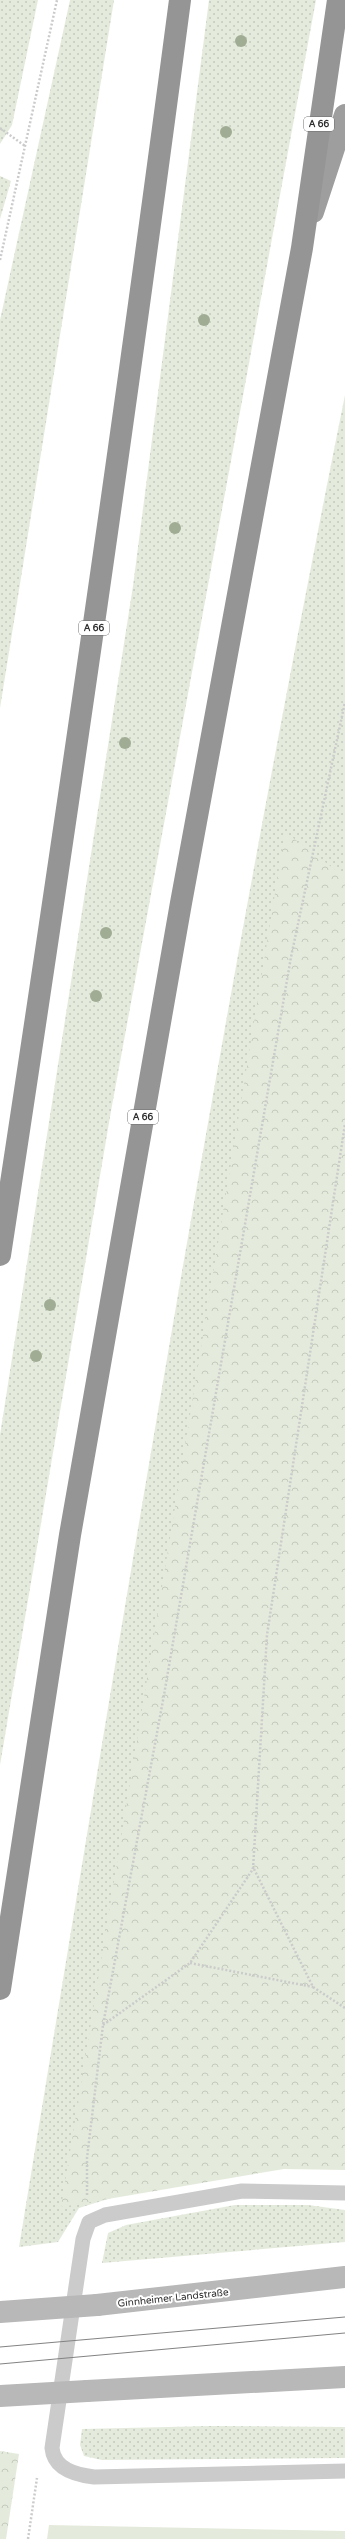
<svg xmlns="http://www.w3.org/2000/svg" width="345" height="2539" font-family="'Varela Round',sans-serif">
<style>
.grass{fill:url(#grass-dots)}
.park{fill:url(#park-crowns)}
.pitch{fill:#e4ebdc}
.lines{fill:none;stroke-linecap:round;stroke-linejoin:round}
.path{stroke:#cbcbcb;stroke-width:2.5;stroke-dasharray:2 2;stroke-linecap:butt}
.service{stroke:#cbcbcb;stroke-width:15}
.secondary{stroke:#b8b8b8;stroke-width:22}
.trunk{stroke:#9e9e9e;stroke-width:22}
.motorway{stroke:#959595;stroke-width:22}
.tram{stroke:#838383;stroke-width:1}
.secondary-bridge{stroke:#b8b8b8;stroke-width:22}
.tree{fill:#a0ac94}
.labels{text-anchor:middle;stroke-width:4;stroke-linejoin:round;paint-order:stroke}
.shield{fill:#fff;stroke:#6d6d6d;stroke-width:1}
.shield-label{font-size:9px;font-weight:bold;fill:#2e2e2e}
.street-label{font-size:10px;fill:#2e2e2e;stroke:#fff}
</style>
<defs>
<pattern id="grass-dots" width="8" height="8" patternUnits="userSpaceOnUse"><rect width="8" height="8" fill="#e4ebdc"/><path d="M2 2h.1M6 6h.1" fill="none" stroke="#c4cabd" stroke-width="1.8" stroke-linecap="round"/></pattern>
<pattern id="park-crowns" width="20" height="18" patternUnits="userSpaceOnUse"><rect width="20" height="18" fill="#e4ebdc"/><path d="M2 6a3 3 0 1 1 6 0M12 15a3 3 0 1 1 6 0" fill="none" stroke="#c4cabd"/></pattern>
</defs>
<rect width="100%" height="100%" fill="#fff"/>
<!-- grass -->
<g class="grass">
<path d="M0,0H38L12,125L0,144Z"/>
<path d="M70,0H114L0,708V320Z"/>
<path d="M209,0H316L111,1111L0,1765V1435L133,586Z"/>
<path d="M0,176L11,181L0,219Z"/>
<path d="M345,395V1421L205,2169L79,2208L58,2242L19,2247C121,1628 221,1009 345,395Z"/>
<path d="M235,2205H308L345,2210V2242L102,2263L108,2233L126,2225Z"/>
<path d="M210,2426L345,2427V2458L102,2460L84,2456L80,2445L82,2429Z"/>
</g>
<!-- park -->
<g class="park">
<path d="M285,832L345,877V2170L284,2169L61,2207Z"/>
<path d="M0,2451L19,2454L6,2539H0Z"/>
</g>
<!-- pitch -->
<path class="pitch" d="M49,2525L345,2531V2539H47Z"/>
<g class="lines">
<!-- path -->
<g class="path">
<path d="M0,128L25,146"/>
<path d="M0,260L57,0"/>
<path d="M254,1869L313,1987L345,2008"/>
<path d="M190,1963L313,1987"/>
<path d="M103,2025L190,1963L253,1869L267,1635L345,1124"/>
<path d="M87,2195V2158L103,2025L164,1695L291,957L345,702"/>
<path d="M28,2539L37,2478"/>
</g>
<!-- service -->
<path class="service" d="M345,2193L242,2191L105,2215L89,2222L83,2239L52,2448C54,2470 77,2475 94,2477L345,2471"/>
<!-- secondary -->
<g class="secondary">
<path d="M97,2305L345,2277"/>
<path d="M87,2391L345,2377"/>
</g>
<!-- trunk -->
<path class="trunk" d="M313,212L345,115"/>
<!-- motorway -->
<g class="motorway">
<path d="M0,1255C64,837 125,419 180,0"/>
<path d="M0,1989L70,1535L181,903L302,248L338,0"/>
</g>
<!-- tram -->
<g class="tram">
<path d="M0,2347L345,2317"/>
<path d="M0,2364L345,2333"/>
</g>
<!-- secondary-bridge -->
<g class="secondary-bridge">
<path d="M0,2312L97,2305"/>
<path d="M0,2396L87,2391"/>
</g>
</g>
<!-- trees -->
<g class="tree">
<circle cx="241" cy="41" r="6"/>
<circle cx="226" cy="132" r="6"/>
<circle cx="204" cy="320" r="6"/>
<circle cx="175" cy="528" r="6"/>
<circle cx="125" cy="743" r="6"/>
<circle cx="106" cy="933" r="6"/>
<circle cx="96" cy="996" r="6"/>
<circle cx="50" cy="1305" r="6"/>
<circle cx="36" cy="1356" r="6"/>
</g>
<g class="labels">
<!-- shield labels -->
<g class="shield">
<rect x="304" y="117" width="30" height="14" rx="3"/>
<rect x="79" y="621" width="30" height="14" rx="3"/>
<rect x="128" y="1110" width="30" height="14" rx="3"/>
</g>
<g class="shield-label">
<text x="319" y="127">A 66</text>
<text x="94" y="631">A 66</text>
<text x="143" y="1120">A 66</text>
</g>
<!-- street labels -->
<g class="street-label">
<text transform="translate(173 2297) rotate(-6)" y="4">Ginnheimer Landstraße</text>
</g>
</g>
</svg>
